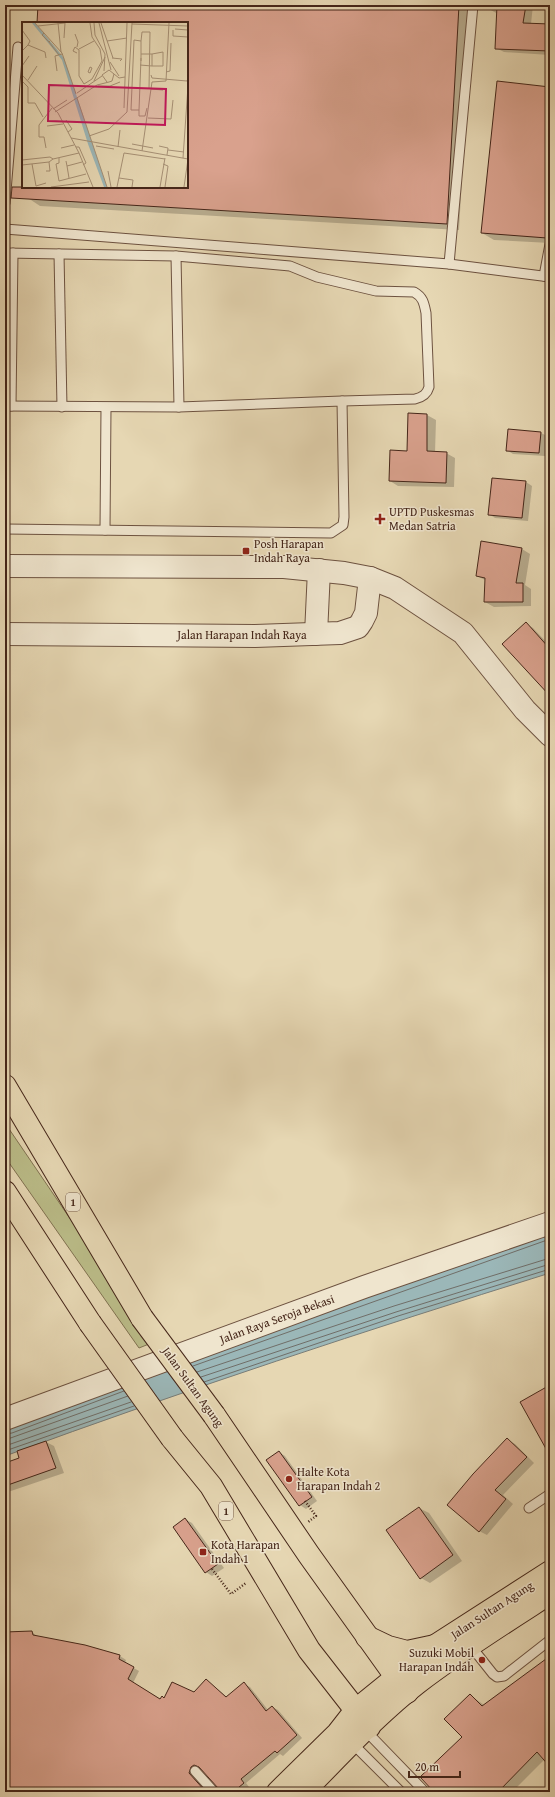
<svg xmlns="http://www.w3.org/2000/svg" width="555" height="1797" font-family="'Gentium Book Plus',serif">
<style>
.green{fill:#bbbd89;stroke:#807251}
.water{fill:#9bb7b8;stroke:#797d78}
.shadow{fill:#0003}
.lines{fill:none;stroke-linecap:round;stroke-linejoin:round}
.shore{stroke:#706e68;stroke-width:1}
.building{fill:#d9a18d;stroke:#452619}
.service-casing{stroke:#6d5240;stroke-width:11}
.tertiary-casing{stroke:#6d5240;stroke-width:24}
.trunk-casing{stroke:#452619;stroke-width:24}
.path{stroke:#452619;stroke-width:2.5;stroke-dasharray:1 2;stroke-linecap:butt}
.service{stroke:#efe5ce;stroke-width:9}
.tertiary{stroke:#efe5ce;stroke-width:22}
.trunk{stroke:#e6d7b3;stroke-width:22}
.trunk-bridge-casing{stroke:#452619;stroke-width:24;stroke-linecap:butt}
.trunk-bridge{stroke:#e6d7b3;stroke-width:22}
.poi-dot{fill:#8f2418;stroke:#efe5ce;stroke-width:1.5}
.labels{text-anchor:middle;stroke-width:3;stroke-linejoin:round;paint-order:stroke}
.shield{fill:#efe5ce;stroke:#785f4f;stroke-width:1}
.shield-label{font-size:11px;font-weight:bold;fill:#452619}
.poi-label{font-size:12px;fill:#452619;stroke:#efe5ce;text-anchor:start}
.street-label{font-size:12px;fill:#452619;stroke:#efe5ce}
.inset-road{fill:none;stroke:#a69075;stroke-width:1}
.view{fill:#c2185b;fill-opacity:0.15;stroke:#c2185b;stroke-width:2}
.inset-edge{fill:none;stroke:#452619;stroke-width:2}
</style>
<rect width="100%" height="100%" fill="#e6d7b3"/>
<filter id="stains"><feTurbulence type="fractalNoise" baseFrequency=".005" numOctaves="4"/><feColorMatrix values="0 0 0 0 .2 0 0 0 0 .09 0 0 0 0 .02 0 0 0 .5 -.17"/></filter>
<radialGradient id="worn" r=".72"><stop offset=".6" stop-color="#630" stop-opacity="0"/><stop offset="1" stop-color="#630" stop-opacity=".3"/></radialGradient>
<!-- green -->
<path class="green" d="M5,1123L154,1342L139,1348L5,1157Z"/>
<!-- water -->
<path class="water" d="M550,1223V1273C367,1330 185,1390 5,1456V1419Z"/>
<!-- shadow -->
<g class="shadow">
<path d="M15,5H472L459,230L40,206L28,198L29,187H187V23H38L39,6Z"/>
<path d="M489,5H533L531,24L550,25V55L504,52L496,48L498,14L489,9Z"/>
<path d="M550,88V243L494,240L482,233Z"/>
<path d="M409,414L427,415L436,420L435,453H446L455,458L454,487L398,486L390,481L408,452Z"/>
<path d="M541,433L547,436L545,456L513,454L507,450Z"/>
<path d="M526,482L532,486L528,521L495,518L489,514Z"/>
<path d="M522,549L530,554L525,585L531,589V606L494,607L485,602V580L477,576Z"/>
<path d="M526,624L533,628L550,646V694Z"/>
<path d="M507,1440L515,1444L534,1463L503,1495L513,1504L487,1535L479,1531Z"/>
<path d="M46,1442L54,1446L64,1473L5,1493V1464L20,1459Z"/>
<path d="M279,1452L285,1456L317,1501L306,1509L300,1505Z"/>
<path d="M419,1508L429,1513L462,1561L430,1583L421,1578Z"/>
<path d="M185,1519L192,1523L224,1568L212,1576L206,1572Z"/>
<path d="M32,1632L38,1637L85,1646L120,1656L126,1660L125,1663L139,1671L133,1683L161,1700L195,1693L206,1680L227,1697L244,1684L250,1687L268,1710L272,1707L278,1710L302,1738L283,1756L280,1754L246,1783L249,1787L243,1792H220V1788L202,1769L197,1770L195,1776L208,1792H5V1633Z"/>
<path d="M550,1657V1763L544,1760L512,1792H435L464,1737L470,1695L484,1705Z"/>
<path d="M370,1789L376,1792H367Z"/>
</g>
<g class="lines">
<!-- shore -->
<g class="shore">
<path d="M193,1366L550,1239"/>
<path d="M197,1372L394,1306L550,1258"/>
<path d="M201,1377L396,1312L550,1264"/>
<path d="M204,1382L398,1316L550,1269"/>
<path d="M5,1434L12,1433L124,1391"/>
<path d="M5,1440L128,1396"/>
<path d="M5,1446L131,1402"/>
<path d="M5,1451L134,1406"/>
</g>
</g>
<!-- building -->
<g class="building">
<path d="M38,5H459L447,224L11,198L12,187H187V23H37Z"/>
<path d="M497,5H526L523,23L550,24V51L495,49Z"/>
<path d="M497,81L550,87V216L547,238L481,233Z"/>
<path d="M408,413L427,414V451L447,452L446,483L389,481L390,450L407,451Z"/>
<path d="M508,429L541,432L539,453L506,451Z"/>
<path d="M492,478L526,481L522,518L488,515Z"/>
<path d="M481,541L522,548L516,583H523V602H484L485,578L476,576Z"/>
<path d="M526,622L550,649V696L502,644Z"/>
<path d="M550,1385V1456L520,1402Z"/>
<path d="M507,1438L527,1457L495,1490L506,1499L479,1532L447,1505L473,1474Z"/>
<path d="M46,1441L56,1468L5,1486V1463L19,1458L17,1451Z"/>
<path d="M279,1451L312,1497L299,1506L266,1460Z"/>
<path d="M419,1507L453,1555L420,1579L386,1530Z"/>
<path d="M185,1518L218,1564L205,1573L173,1527Z"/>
<path d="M32,1631L33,1635L85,1645L120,1655L119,1659L134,1667L128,1679L160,1699L162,1696L164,1698L172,1682L194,1692L206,1679L226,1697L244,1682L266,1711L272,1706L297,1735L277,1753L275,1751L241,1779L244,1783L233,1792H220L218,1788L199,1767L194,1765L191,1767L189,1773L206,1792H5V1632Z"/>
<path d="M550,1656V1767L537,1752L498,1792H434L420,1777L462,1737L444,1719L470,1694L482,1706Z"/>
</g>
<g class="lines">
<!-- service casing -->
<g class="service-casing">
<g id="service">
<path d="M5,203L18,47"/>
<path d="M5,229L449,264L550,277"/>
<path d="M5,253L176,256L290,266L317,277L376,291L414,292C423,297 424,303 426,313L429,387C427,394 423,397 415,399L342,401"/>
<path d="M59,254L62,407"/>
<path d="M176,256L179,407"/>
<path d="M449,264L473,5"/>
<path d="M544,276L550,244"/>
<path d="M5,406L179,407L342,401L344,517L343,525L331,533L5,529"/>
<path d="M11,406L13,253"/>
<path d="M105,530L106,408"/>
<path d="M529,1508L550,1494"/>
<path d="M470,1645L493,1674L497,1677L504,1676L550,1640"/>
<path d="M365,1730L425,1792"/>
<path d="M352,1743L401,1792"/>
<path d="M195,1771L214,1792"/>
</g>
</g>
<!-- tertiary casing -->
<g class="tertiary-casing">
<g id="tertiary">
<path d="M5,566L284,567L344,573L370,578L395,588L463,633L525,710L550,735"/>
<path d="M5,634L255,636L340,633L358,627L362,621L366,613L370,578"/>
<path d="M316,634L319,570"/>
<path d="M5,1419L364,1287L550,1223"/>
</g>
</g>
<!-- trunk casing -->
<g class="trunk-casing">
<g id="trunk">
<path d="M5,1086L142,1318"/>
<path d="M5,1192L90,1323"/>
<path d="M214,1415L309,1555L407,1692"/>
<path d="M172,1438L211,1486L309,1650L369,1727"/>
<path d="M367,1637L388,1647L407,1652L435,1646"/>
<path d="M278,1792L338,1733L356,1710L435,1646L550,1572"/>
<path d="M303,1792C340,1755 376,1715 417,1683C460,1650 505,1622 550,1593"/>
</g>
</g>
<!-- path -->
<g class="path">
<path d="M305,1501L316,1516L308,1522"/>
<path d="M212,1569L231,1594L246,1583"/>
</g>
<!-- service -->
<use href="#service" class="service"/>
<!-- tertiary -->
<use href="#tertiary" class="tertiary"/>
<!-- trunk -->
<use href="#trunk" class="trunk"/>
<!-- trunk-bridge casing -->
<g class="trunk-bridge-casing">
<g id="trunk-bridge">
<path d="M142,1318L214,1415"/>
<path d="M90,1323L172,1438"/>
</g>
</g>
<!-- trunk-bridge -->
<use href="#trunk-bridge" class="trunk-bridge"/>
</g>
<!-- markers -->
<g class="poi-dot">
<path d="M378 513h4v4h4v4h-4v4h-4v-4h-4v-4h4z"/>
<rect x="242" y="547" width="8" height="8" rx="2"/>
<circle cx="289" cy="1479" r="4"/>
<rect x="199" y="1548" width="8" height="8" rx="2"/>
<circle cx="482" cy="1660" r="4"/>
</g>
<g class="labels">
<!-- shield labels -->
<g class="shield">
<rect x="66" y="1193" width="14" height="18" rx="3"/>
<rect x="219" y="1502" width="14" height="18" rx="3"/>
</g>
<g class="shield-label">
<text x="73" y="1206">1</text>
<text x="226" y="1515">1</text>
</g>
<!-- poi labels -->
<g class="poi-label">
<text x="389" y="516">UPTD Puskesmas<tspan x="389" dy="14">Medan Satria</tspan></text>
<text x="254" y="548">Posh Harapan<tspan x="254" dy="14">Indah Raya</tspan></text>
<text x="297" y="1476">Halte Kota<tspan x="297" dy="14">Harapan Indah 2</tspan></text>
<text x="211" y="1549">Kota Harapan<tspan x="211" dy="14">Indah 1</tspan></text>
<text x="474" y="1657" text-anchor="end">Suzuki Mobil<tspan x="474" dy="14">Harapan Indah</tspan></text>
</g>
<!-- street labels -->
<g class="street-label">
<text x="242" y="639">Jalan Harapan Indah Raya</text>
<text transform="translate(277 1319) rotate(-20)" y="4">Jalan Raya Seroja Bekasi</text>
<text transform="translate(193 1387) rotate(54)" y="4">Jalan Sultan Agung</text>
<text transform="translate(492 1610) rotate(-33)" y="4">Jalan Sultan Agung</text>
</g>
</g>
<!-- overview -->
<g transform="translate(22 22)">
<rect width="166" height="166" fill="#e6d7b3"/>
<path d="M10,1H13L42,36L85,165H82L66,122L40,38Z" fill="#9bb7b8"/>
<path class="inset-road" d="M13,1L40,31L54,72M36,1L39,30M72,1L73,13L83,32L82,49M77,1L89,48M79,1L91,36M110,2L166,4M16,4L43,1M153,7L166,8M0,8L8,19L6,23M151,8V14L166,15M22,11L20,13L27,20M53,12L56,20L55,25M42,16L43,1M28,19L27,20L37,33M85,19L105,16M119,19L120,10H128L127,67M57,27L72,19M0,29L6,23L23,30L24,36M55,31L51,29L53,25L57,28V54L62,62L70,57L80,39L78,27L70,15L68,1M90,36L100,37L98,39M119,39V36L117,88H109L112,18L119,19V36M88,40L97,54M118,43L130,44V32H119M0,44L7,34M130,44H141V30L130,32M68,45L70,46L68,51L66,50ZM35,49L33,34L40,32M144,50L148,49L149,21M92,52L97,56L103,55M0,53L36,91L57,131L71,165M129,53L130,56L165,59L166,56M6,58L15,44M0,59L6,65V81H13L21,95M72,59L83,35M76,64H88L98,60M129,67L141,68M55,71L80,54M55,76L85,165M102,86L105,1M31,87L45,78M117,88V94H123L125,86M33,90L75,63L87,60L90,59L92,52L87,48L80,53L85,60M126,96L149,97L151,78M44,98L50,107L46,110M25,104L41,102M67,114L87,107L105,90L110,1M49,116L166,137M110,122L131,126M74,124L92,127M137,124L146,126L145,133M54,125H57L64,141L61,143M96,125L98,108M24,126L22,115H17V103L30,86M39,126L52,123M146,128L162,130M120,129L130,60L144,59L147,1M37,136V141L34,142L37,159L64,152M161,136L166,64M0,138L28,135L31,137M44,139L45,144L60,140M10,142L14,164L24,161M141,142L146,144L143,165M0,143L27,140L31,137L57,131M45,144L47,156M24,149H28L27,140M86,149L89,165M97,156L111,158L110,165M29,165L67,160M95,165L102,131L143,137M138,165L143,136M162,165L166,137"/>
<path class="view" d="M27,63L144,67L143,103L26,99Z"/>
<rect width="166" height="166" class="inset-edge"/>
</g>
<!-- margin -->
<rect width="555" height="1797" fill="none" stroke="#e6d7b3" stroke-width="20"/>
<rect x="6" y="6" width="543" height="1785" fill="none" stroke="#452619" stroke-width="2"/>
<rect x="10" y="10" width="535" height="1777" fill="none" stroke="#452619"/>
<!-- scale -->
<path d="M409 1771v6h51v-6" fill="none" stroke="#452619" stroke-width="2"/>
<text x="415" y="1771" font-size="12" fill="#452619" stroke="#efe5ce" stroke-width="3" paint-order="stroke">20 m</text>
<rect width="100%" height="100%" filter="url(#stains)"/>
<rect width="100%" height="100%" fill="url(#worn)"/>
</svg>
